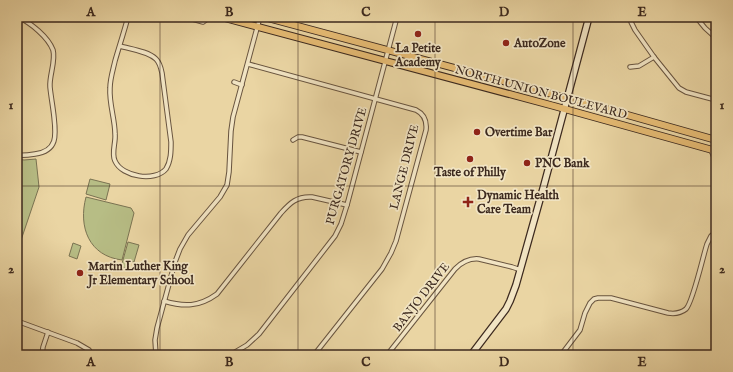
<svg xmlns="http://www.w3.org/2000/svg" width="733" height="372" font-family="'IM FELL English',serif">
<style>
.green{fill:#b7bd85;stroke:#7a7352}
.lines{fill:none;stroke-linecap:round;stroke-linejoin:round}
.minor-casing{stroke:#68543f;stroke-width:5.5}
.secondary-casing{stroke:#3c291e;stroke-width:8}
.primary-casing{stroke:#3c291e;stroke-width:8}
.minor{stroke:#f1e4c3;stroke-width:3.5}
.secondary{stroke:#f1e4c3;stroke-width:5.5}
.primary{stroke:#e5ba72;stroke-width:6}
.grid{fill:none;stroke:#3c291e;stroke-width:1;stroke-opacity:0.55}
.poi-dot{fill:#8f2418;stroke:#f1e4c3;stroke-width:1.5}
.labels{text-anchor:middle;stroke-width:3.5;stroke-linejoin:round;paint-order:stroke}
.poi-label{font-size:12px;font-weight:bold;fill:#3c291e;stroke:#f1e4c3;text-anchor:start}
.street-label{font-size:12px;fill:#3c291e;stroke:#f1e4c3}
.neatline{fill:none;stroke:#3c291e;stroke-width:1.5}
.grid-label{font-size:13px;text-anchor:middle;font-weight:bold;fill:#3c291e}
</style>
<rect width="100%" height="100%" fill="#ead5a3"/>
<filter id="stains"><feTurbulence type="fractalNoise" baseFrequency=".005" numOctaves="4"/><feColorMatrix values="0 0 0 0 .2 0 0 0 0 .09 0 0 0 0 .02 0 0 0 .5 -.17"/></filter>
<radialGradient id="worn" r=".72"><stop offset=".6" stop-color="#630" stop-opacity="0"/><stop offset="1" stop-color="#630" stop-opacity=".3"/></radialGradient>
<!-- green -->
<g class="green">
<path d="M17,159L24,160L36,159L39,187L17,252Z"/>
<path d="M90,179L110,184L106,200L86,194Z"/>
<path d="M86,197L131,208L134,213L122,260C89,256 78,227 86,197Z"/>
<path d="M128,242L139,245L134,262L130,261L128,268L121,267Z"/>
<path d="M73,243L81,246L77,259L69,256Z"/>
</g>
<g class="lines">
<!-- minor casing -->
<g class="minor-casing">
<g id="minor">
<path d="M185,17L203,22L210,17"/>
<path d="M631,17V22L635,30L654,57L679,88L686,92L716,100"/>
<path d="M696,17L705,28L716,38"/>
<path d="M120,46C130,49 148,51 156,59C160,63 161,68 162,73L171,142C171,151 171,161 166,169C155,182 122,177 115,161C111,153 116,143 115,134C115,119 109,104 110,88C110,79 113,70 115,61C119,47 124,32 128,17"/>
<path d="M248,64L416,110C424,114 427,121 426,130L396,241L391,253L382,269L314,355"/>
<path d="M630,67L639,66L654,57"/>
<path d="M234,82L242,85"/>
<path d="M293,140L298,137H302L361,152"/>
<path d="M711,150L715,160H716"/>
<path d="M17,155C23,156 29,155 35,154C58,151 56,135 54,117C53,107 51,97 50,87C49,76 56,61 53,50C48,37 31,23 18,17"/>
<path d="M164,301C184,307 199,307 217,294L281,213C290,203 297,196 312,197L347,205"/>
<path d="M17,321L77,343L89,350L92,355"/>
<path d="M42,355L43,347L48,332"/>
<path d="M156,355L155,340L157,328L175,262L180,249L188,235L220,197L227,185L229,172L231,131L233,117L260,17"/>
<path d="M230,355L247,345L259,334L335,236L341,224L347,205L397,17"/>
<path d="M387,355L455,269C462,262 469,258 479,259L512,267L521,270"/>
<path d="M561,355L580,330L585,313L590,303L594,299L598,298H611L668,313C674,314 681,313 686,309C693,302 703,256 707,244L711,236L716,232"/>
</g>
</g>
<!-- secondary casing -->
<g class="secondary-casing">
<path id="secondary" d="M471,355L506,309L510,301L516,285L544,185L589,17"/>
</g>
<!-- primary casing -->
<g class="primary-casing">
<g id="primary">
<path d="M221,17L554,106L716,151"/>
<path d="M264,17L578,101L716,140"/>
</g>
</g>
<!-- minor -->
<use href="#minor" class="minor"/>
<!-- secondary -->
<use href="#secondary" class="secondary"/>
<!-- primary -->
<use href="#primary" class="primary"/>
</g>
<!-- grid -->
<path class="grid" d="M160,17V355M298,17V355M435,17V355M573,17V355M17,186H716"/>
<!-- markers -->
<g class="poi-dot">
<circle cx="418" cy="34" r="4"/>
<circle cx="506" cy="43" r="4"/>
<circle cx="477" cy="132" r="4"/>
<circle cx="470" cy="159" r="4"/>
<circle cx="527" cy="163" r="4"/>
<path d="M466 196h4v4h4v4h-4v4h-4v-4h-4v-4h4z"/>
<circle cx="80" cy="273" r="4"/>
</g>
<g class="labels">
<!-- poi labels -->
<g class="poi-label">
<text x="514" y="47">AutoZone</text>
<text x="418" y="52" text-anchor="middle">La Petite<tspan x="418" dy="14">Academy</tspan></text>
<text x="485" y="136">Overtime Bar</text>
<text x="535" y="167">PNC Bank</text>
<text x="470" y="176" text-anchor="middle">Taste of Philly</text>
<text x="477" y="199">Dynamic Health<tspan x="477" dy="14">Care Team</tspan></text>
<text x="88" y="270">Martin Luther King<tspan x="88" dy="14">Jr Elementary School</tspan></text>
</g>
<!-- street labels -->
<g class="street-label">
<text transform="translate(541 92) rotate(15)" y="4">NORTH UNION BOULEVARD</text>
<text transform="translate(346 166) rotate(-74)" y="4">PURGATORY DRIVE</text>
<text transform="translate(404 167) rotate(-76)" y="4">LANGE DRIVE</text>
<text transform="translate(421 297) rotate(-52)" y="4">BANJO DRIVE</text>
</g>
</g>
<!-- margin -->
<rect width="733" height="372" fill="none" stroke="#ead5a3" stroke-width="44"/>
<rect x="22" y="22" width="689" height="328" class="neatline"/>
<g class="grid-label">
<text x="91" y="16">A</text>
<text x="229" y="16">B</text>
<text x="366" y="16">C</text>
<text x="504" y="16">D</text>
<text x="642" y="16">E</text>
<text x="11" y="109">1</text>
<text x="722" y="109">1</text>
<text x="11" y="273">2</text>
<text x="722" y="273">2</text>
<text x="91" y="366">A</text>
<text x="229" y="366">B</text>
<text x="366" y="366">C</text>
<text x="504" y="366">D</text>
<text x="642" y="366">E</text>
</g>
<rect width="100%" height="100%" filter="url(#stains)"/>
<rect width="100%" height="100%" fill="url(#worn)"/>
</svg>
